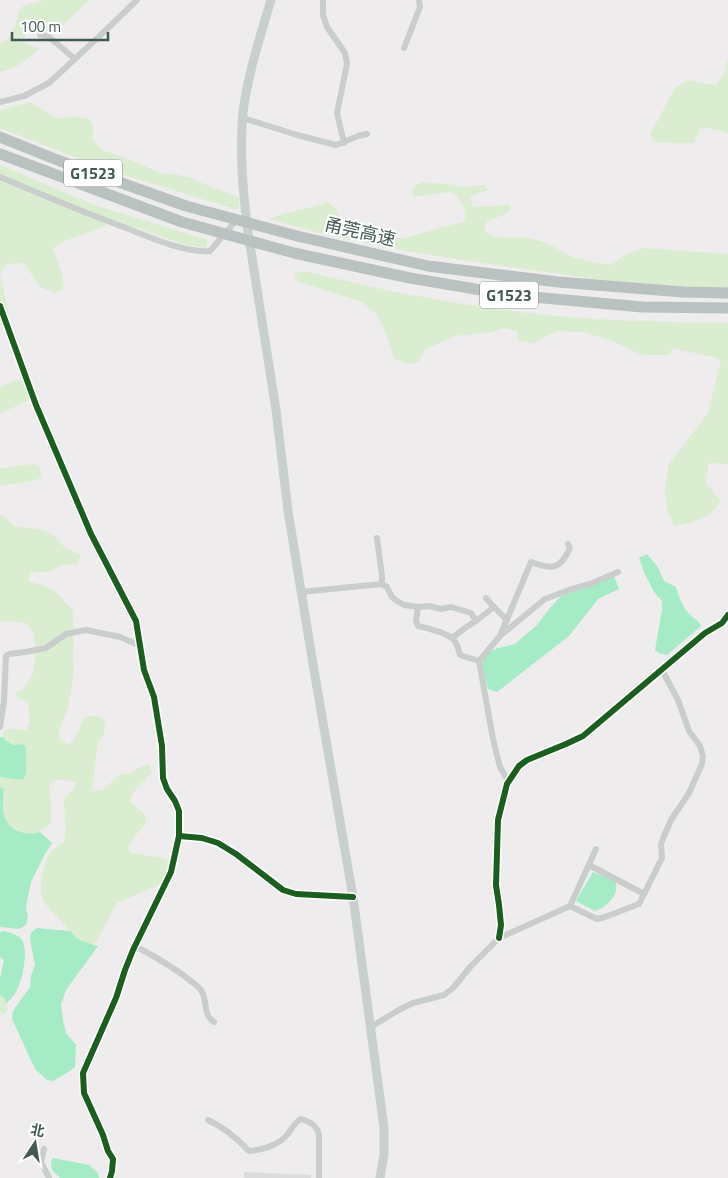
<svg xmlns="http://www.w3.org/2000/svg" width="728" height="1178" font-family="'Titillium Web','Noto Sans SC',sans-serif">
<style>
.education{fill:#dcdcdc}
.green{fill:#dbedd0}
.water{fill:#a5ebc6}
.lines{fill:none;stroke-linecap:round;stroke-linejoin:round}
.street{stroke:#c9cdcc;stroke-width:6}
.secondary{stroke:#c9cfce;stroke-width:9}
.highway{stroke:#b9c2c1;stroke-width:11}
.cycleway-casing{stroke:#fff;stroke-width:9}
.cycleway{stroke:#1b5e20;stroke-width:6}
.labels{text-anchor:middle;stroke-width:4;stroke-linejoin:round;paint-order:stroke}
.shield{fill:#fff;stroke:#7c8b87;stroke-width:1}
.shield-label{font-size:16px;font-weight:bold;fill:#445953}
.street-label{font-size:18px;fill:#445953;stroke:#fff}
</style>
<rect width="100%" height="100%" fill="#eeeced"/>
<!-- education -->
<path class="education" d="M244,1172L311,1175V1178H244Z"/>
<!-- green -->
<g class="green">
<path d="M44,0H89L54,34L46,29L27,32L22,42L39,49C26,61 18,67 0,72V44L9,38L15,26L19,11L23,6Z"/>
<path d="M728,58V133L722,131L701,127L694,143L654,142L650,133L657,122L674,89L687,80L716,85L724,73Z"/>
<path d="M30,102L44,111L59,119L72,116L89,119L93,127V140L103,151L123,157L163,174H175L191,178L211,187L238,197L239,200L238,210L105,169L0,128V110Z"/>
<path d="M0,165L94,205L208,240L206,248L182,244L141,229L111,221L103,227L64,241L53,248L62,274L64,288L56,293L40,287L24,263L7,264L0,274Z"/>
<path d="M421,182L449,184L463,187L485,185L488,190L478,193L470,198L473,207L509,205L510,210L501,216L487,221L484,232L496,237L530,238L547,243L572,257L591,262L611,265L623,256L643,248L728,254V288C712,288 695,289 679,288C627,285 576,276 525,269C439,257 352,244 269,219C288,211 308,209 328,202L336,209L340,219L364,230L402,239L429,231L466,221L464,207L458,196L451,192L413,197V188Z"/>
<path d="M305,271C400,295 498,313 596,319C640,322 684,322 728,323V464L709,463L705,482L721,501L709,515L692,522L674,526L667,508L665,489L669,464L708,413L721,361L716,358L673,348L668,355H642L610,340L583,332L557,331L533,343L518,341L517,331L504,328L491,332L455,336L424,350L419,362L409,364L394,358L387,336L377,315L362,302L299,282L294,273Z"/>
<path d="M0,275L3,286L12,331L1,325L0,322Z"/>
<path d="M16,380L24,381L29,390L30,399L0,414V387Z"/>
<path d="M32,464L39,466L42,478L26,482L0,486V469Z"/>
<path d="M0,515L4,516L14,526L44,530L54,536L65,548L80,554L81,557L76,564L62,565L51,571L30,573L28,581L45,586L55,591L73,611L74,643L73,655L74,671L68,708L62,722L59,731L60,739L70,745L77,735L83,720L86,717L95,716L102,717L105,725L104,734L98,743L92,791L103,790L120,774H130L140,767L149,764L152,772L132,794L130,802L145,814L146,824L138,832L128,847L130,853L164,858L177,865L170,880L117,903L95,944C78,943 74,936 64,924C59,919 45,905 43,900C38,888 43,861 51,852C55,848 60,845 64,842L66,829L64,805L65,797L74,789L76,782L56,779L49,785L51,802V823L38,833L31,834L17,831L6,822L3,812L4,789L0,787V777L23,780V744L14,745L3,740L4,731L12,729L26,730L30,722L28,704L15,694L24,688L33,674L35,657L34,634L26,623L8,621L0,622Z"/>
<path d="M0,995L5,999L8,1009L2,1016L0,1010Z"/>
</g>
<!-- water -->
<g class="water">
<path d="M647,554L657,566L664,581L676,587C679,596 682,606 689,614C694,619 698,619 701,626L667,655L659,653L655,650L662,610V601L654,592L644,572L639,558Z"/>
<path d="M614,576L619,589L598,599L569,636L497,692L488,689L482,666L484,658L489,652L498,648L515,644L537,625L550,608L561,596L594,585Z"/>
<path d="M0,737H4V740L14,745L23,744L26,748V773L23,780L0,777Z"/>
<path d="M0,787L4,789C2,809 1,828 25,833C31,834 35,834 40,832L52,843L45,854L31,882L26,907L28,917L26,925L19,929L0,927Z"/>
<path d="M593,872L616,881C616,885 617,890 615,894C612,901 602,909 595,911L576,901Z"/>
<path d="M37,928L70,931C80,943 84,941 98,946L66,990L61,1004L63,1020L66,1033L76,1045L75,1067L70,1071L53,1081L47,1080L35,1069L12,1019L13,1011L30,987L31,976L35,964L30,939L31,933Z"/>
<path d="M4,931C11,933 20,935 23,942C28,954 22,981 16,992C14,996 9,1000 6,1004L5,999L0,995V979L4,960L0,957V932Z"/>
<path d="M53,1158L89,1165L98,1173L99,1178H60L52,1170L51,1162Z"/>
</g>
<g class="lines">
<!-- street -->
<g class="street">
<path d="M323,0V15L327,27L345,53L347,64L337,113L344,143"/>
<path d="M40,35L48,36L75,59"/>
<path d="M404,48L420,7L419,0"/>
<path d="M0,102L24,96L49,83L105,31L137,0"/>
<path d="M243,118L297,135L336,145L358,136L367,134"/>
<path d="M0,177C43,195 85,213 129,229C151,238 186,253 210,251L238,218"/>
<path d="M0,306L36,405L91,534L136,621L144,670L154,697L162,746L163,778L167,789L175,801L179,811V836"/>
<path d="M377,538L382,576V584"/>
<path d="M301,592L382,584L387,587L392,597L397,601L404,605L418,607L429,606L441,609L451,607L471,613L476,621L494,607"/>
<path d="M486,598L494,607L507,620"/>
<path d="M418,607L416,621L418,626C429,629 451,633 456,643C458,647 459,652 460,655L479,661"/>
<path d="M501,635L545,599L569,590L590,584L618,572"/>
<path d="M452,638L465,628L476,621"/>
<path d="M0,727L4,701L6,656L9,654L25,652L46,648L66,634L86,630L120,637L141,646"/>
<path d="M508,781L500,767L493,739L479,661L500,636L531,562C552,570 560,570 570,548L568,544"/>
<path d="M589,865L644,894"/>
<path d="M570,906L597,919L605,917L639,904L662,858L661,844L664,836L671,820L689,793L702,764L703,756L700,746L689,731L678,700L662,670"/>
<path d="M499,938L501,925L499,905L496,885L498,820L507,784L519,766L527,760L566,744L583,736L705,633L722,623L728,615"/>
<path d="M135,946C152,955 168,964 183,975C189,980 196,984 201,990C208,1000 202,1014 214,1022"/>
<path d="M371,1027L397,1011L413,1003L444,995L453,988L471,966L499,938L570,906L596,849"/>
<path d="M208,1120C225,1128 237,1138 249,1151C262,1150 279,1145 287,1135C292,1129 294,1123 301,1119C310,1122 317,1125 319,1135V1178"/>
<path d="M44,1149L41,1162L49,1178"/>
<path d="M110,1178L112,1171L113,1159L108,1151L103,1135L84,1093L83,1073L116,998L125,970L133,950L171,872L179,836L202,838L218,843L236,854L283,890L296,894L353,897"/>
</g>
<!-- secondary -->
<path class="secondary" d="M271,0C260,37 248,74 243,112C239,152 243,193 248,232L276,410L288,511L314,670L353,897L384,1128V1155L380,1178"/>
<!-- highway -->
<g class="highway">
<path d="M0,137L60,161L186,206L297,236L428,266L558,282L683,292L728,293"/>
<path d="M0,154L182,222L294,253L410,278L511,295L642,307L728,308"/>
</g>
<!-- cycleway casing -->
<g class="cycleway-casing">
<g id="cycleway">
<path d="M0,306L36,405L91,534L136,621L144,670L154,697L162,746L163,778L167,789L175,801L179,811V836"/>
<path d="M499,938L501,925L499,905L496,885L498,820L507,784L519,766L527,760L566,744L583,736L705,633L722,623L728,615"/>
<path d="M110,1178L112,1171L113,1159L108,1151L103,1135L84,1093L83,1073L116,998L125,970L133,950L171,872L179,836L202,838L218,843L236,854L283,890L296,894L353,897"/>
</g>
</g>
<!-- cycleway -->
<use href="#cycleway" class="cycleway"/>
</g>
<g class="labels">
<!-- shield labels -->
<g class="shield">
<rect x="64" y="159.5" width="58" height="27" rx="4"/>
<rect x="480" y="281.5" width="58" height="27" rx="4"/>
</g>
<g class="shield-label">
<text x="93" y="179">G1523</text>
<text x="509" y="301">G1523</text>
</g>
<!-- street labels -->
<g class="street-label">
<text transform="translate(360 232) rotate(13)" y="6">甬莞高速</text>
</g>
</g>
<!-- north arrow -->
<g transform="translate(35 1143) rotate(12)" stroke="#ffffff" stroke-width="4" paint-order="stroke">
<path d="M0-4L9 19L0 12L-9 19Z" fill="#445953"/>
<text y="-8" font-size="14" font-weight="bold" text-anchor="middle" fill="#445953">北</text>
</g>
<!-- scale -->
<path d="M12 32v8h96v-8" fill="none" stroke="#445953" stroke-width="2.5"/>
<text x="20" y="32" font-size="15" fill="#445953" stroke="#ffffff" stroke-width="4" paint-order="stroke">100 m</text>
</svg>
